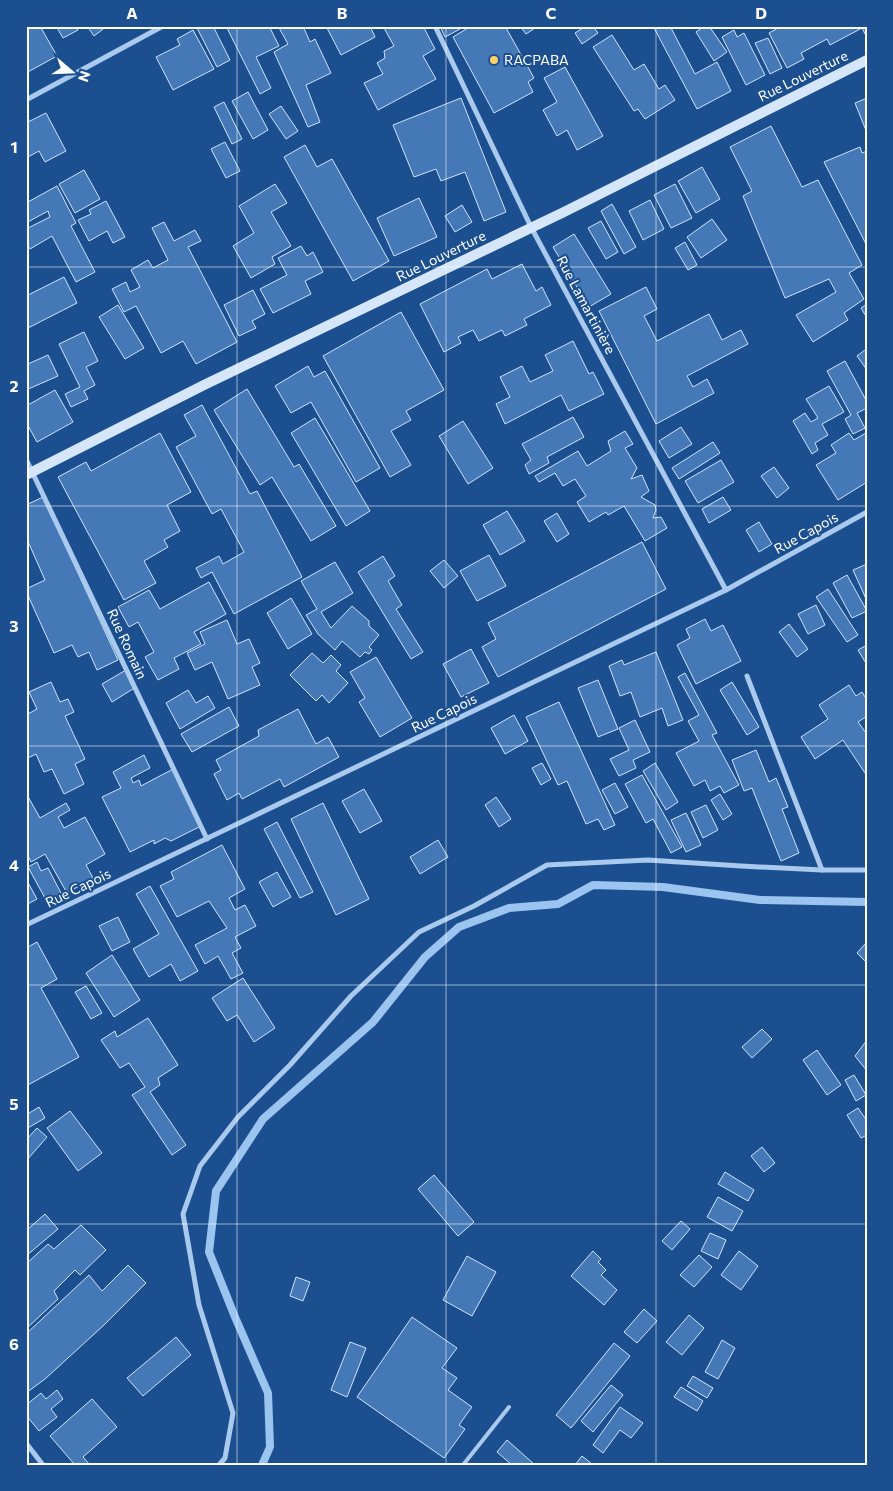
<svg xmlns="http://www.w3.org/2000/svg" width="893" height="1491" font-family="Commissioner,sans-serif">
<style>
.lines{fill:none;stroke-linecap:round;stroke-linejoin:round}
.stream{stroke:#9cc4f0;stroke-width:8}
.building{fill:#4478b7;stroke:#cfe3fa}
.lane{stroke:#a9c9ee;stroke-width:4}
.street{stroke:#a9c9ee;stroke-width:5}
.secondary{stroke:#d6e6fa;stroke-width:10}
.grid{fill:none;stroke:#fff;stroke-width:1;stroke-opacity:0.55}
.poi-dot{fill:#ffd166;stroke:#1b4f8f;stroke-width:2}
.labels{text-anchor:middle;stroke-width:4;stroke-linejoin:round;paint-order:stroke}
.poi-label{font-size:14px;fill:#fff;stroke:#1b4f8f;text-anchor:start}
.street-label{font-size:14px;fill:#fff;stroke:#1b4f8f}
.neatline{fill:none;stroke:#fff;stroke-width:2}
.grid-label{font-size:16px;text-anchor:middle;font-weight:bold;fill:#fff}
</style>
<rect width="100%" height="100%" fill="#1b4f8f"/>
<g class="lines">
<!-- stream -->
<path class="stream" d="M262,1465L270,1447L268,1393L235,1317L209,1252L216,1191L263,1119L373,1022L425,957L459,927L509,908L558,904L593,885L663,887L760,900L867,902"/>
</g>
<!-- building -->
<g class="building">
<path d="M29,26H40L57,56L26,73V28Z"/>
<path d="M56,26H76L78,30L63,38Z"/>
<path d="M87,26H107L94,36Z"/>
<path d="M201,26H213L230,60L217,67L197,28Z"/>
<path d="M226,26H269L279,46L256,57L271,88L260,94Z"/>
<path d="M278,26H303L310,42L315,39L331,73L306,85L320,122L308,127L274,52L288,44Z"/>
<path d="M326,26H370L375,37L341,55Z"/>
<path d="M387,26H423L435,49L423,56L436,79L378,110L364,83L383,74L377,63L385,58L384,51L394,46L384,28Z"/>
<path d="M440,26H459L460,29L445,37Z"/>
<path d="M471,26H505L534,78L528,82L533,92L494,113L453,37Z"/>
<path d="M520,26H538L526,34Z"/>
<path d="M586,26H593L598,33L582,44L575,33Z"/>
<path d="M653,26H670L695,74L717,62L731,91L697,109Z"/>
<path d="M705,26H709L727,52L714,61L696,32Z"/>
<path d="M777,26H867V33L865,34L862,28L830,45L827,39L801,53L804,59L787,68L769,33L778,28Z"/>
<path d="M193,30L214,69L173,90L156,57L180,45L177,39Z"/>
<path d="M734,30L737,37L744,33L765,75L746,85L722,37Z"/>
<path d="M612,35L634,70L644,64L659,89L665,85L675,100L645,119L638,109L634,111L593,47Z"/>
<path d="M768,38L782,68L770,74L755,43Z"/>
<path d="M565,67L603,136L577,150L567,130L557,136L543,110L557,102L544,78Z"/>
<path d="M248,92L268,130L253,139L232,101Z"/>
<path d="M461,98L506,212L484,221L465,172L441,181L436,169L414,177L393,125Z"/>
<path d="M867,98V133L855,103Z"/>
<path d="M224,102L242,139L232,144L214,107Z"/>
<path d="M281,106L298,131L286,139L269,114Z"/>
<path d="M46,113L66,151L45,162L39,151L26,158V123Z"/>
<path d="M771,126L802,187L818,180L862,265L849,273L864,299L844,313L848,320L813,342L796,315L836,292L829,279L785,298L743,196L752,191L730,147Z"/>
<path d="M225,142L240,171L226,178L211,149Z"/>
<path d="M305,145L317,167L332,159L389,261L353,281L284,157Z"/>
<path d="M860,147L862,153L867,151V246L824,162Z"/>
<path d="M702,167L720,199L696,213L678,181Z"/>
<path d="M84,170L100,199L75,213L59,184Z"/>
<path d="M275,184L287,203L271,212L291,246L272,257L275,264L251,278L233,246L254,233L239,206Z"/>
<path d="M675,184L692,218L671,228L654,195Z"/>
<path d="M57,186L76,223L71,226L95,272L76,282L52,236L30,249L26,242V229L50,217L48,211L26,223V203Z"/>
<path d="M419,198L437,237L394,256L377,218Z"/>
<path d="M650,200L664,229L643,240L629,211Z"/>
<path d="M106,201L125,237L113,243L107,231L89,241L78,220L91,214L89,210Z"/>
<path d="M612,204L636,247L624,254L601,211Z"/>
<path d="M462,205L472,222L455,232L445,216Z"/>
<path d="M712,219L727,240L701,258L687,237Z"/>
<path d="M601,221L618,252L606,259L588,228Z"/>
<path d="M164,222L174,241L195,230L201,241L188,247L237,342L196,364L183,341L161,353L136,306L124,312L112,289L126,282L130,292L140,287L131,270L148,260L153,268L168,260L152,228Z"/>
<path d="M574,234L611,294L589,307L553,247Z"/>
<path d="M685,242L697,265L688,270L675,248Z"/>
<path d="M301,246L307,256L313,252L323,272L305,281L311,294L273,313L260,289L287,275L278,258Z"/>
<path d="M522,264L536,291L542,287L551,305L524,319L527,325L505,336L502,330L479,341L473,330L458,337L461,343L444,352L420,304L487,269L492,279Z"/>
<path d="M64,277L77,303L26,329V296Z"/>
<path d="M646,287L657,309L644,316L657,341L709,314L722,340L741,330L748,344L687,376L693,387L707,379L714,393L656,424L599,311Z"/>
<path d="M253,290L265,314L252,321L256,328L239,336L224,305Z"/>
<path d="M867,304V318L861,308Z"/>
<path d="M118,305L144,348L125,359L99,317Z"/>
<path d="M401,312L444,390L406,411L411,420L391,431L411,465L390,477L323,356Z"/>
<path d="M84,332L98,361L86,367L95,385L84,391L88,399L71,407L65,394L80,387L59,344Z"/>
<path d="M573,341L589,374L593,372L604,394L569,411L561,395L505,424L496,404L510,397L500,377L522,366L530,382L553,371L545,355Z"/>
<path d="M865,350L867,352V370L857,356Z"/>
<path d="M48,355L58,376L26,390V360L28,364Z"/>
<path d="M845,361L867,402V408L857,413L865,428L853,434L845,419L851,415L827,371Z"/>
<path d="M308,366L314,377L325,371L380,468L356,482L311,402L291,413L275,386Z"/>
<path d="M829,386L844,412L822,424L828,435L815,443L818,450L812,454L793,421L805,413L811,422L818,418L806,399Z"/>
<path d="M247,389L294,467L299,464L336,526L311,541L272,477L260,485L214,410Z"/>
<path d="M55,390L73,422L37,442L26,422V406Z"/>
<path d="M202,405L250,494L257,491L302,577L234,614L212,572L201,578L196,568L219,556L223,564L244,552L221,509L212,514L176,447L196,436L184,415Z"/>
<path d="M573,417L584,437L547,457L549,463L529,474L525,465L531,460L522,444Z"/>
<path d="M315,418L370,511L346,526L291,433Z"/>
<path d="M463,421L493,468L468,484L439,436Z"/>
<path d="M681,427L692,444L669,458L659,441Z"/>
<path d="M625,431L633,444L625,448L637,468L631,479L642,475L649,491L641,497L655,505L656,510L653,518L661,517L667,528L645,541L624,506L608,515L606,512L589,522L577,502L586,496L575,479L563,486L555,473L539,482L535,476L578,451L587,466L611,451L608,441Z"/>
<path d="M160,433L191,492L167,505L180,531L164,540L168,547L144,561L156,583L124,600L58,477L86,462L91,471Z"/>
<path d="M849,433L854,440L866,433L867,435V482L838,500L816,465L836,453L831,445Z"/>
<path d="M713,442L720,453L679,479L672,468Z"/>
<path d="M721,460L734,482L698,503L685,481Z"/>
<path d="M774,467L789,488L777,498L761,476Z"/>
<path d="M43,497L118,660L97,670L89,652L78,657L72,645L54,653L26,591V589L45,580L26,537V505Z"/>
<path d="M723,497L731,510L709,523L702,509Z"/>
<path d="M507,511L525,541L500,555L483,525Z"/>
<path d="M557,513L569,534L557,542L544,521Z"/>
<path d="M759,522L772,544L759,552L746,530Z"/>
<path d="M642,542L666,589L498,677L482,647L496,639L488,623Z"/>
<path d="M489,555L506,586L477,601L460,571Z"/>
<path d="M383,556L395,576L388,581L402,605L396,609L423,652L411,659L358,572Z"/>
<path d="M444,560L458,576L444,588L430,571Z"/>
<path d="M335,562L353,593L321,612L331,628L352,606L369,621V626L379,635L369,647L372,650L369,654L365,652L360,657L342,641L335,650L318,634L306,615L317,609L301,581Z"/>
<path d="M867,564V601L853,570Z"/>
<path d="M847,575L867,611L852,618L833,583Z"/>
<path d="M209,582L226,614L194,632L201,644L174,658L179,669L158,680L145,657L154,652L138,622L129,627L118,607L149,590L160,609Z"/>
<path d="M828,589L858,635L847,642L816,597Z"/>
<path d="M291,598L312,634L288,649L267,613Z"/>
<path d="M816,605L825,625L808,634L798,614Z"/>
<path d="M705,619L711,631L723,625L741,661L696,684L677,645L690,638L686,629Z"/>
<path d="M227,620L237,644L249,639L260,663L252,667L260,685L228,699L212,662L195,670L187,653L205,644L200,632Z"/>
<path d="M789,624L808,649L797,657L779,632Z"/>
<path d="M867,645V665L858,650Z"/>
<path d="M471,649L489,683L461,697L443,664Z"/>
<path d="M656,652L683,720L668,726L662,708L640,717L631,692L620,696L609,666L622,660L624,665Z"/>
<path d="M312,653L323,663L331,655L341,665L336,671L348,683L329,703L322,695L316,701L290,675Z"/>
<path d="M376,657L412,718L380,737L359,702L365,698L350,672Z"/>
<path d="M126,670L136,687L112,702L102,684Z"/>
<path d="M685,673L717,733L712,735L739,785L724,793L720,786L710,791L705,780L694,786L676,753L699,741L688,721L699,715L678,677Z"/>
<path d="M598,680L618,729L598,737L578,688Z"/>
<path d="M51,682L60,702L68,699L74,712L65,716L85,759L75,764L84,784L64,794L52,769L44,772L36,754L26,759V715L37,709L29,692Z"/>
<path d="M732,682L759,727L747,735L720,690Z"/>
<path d="M849,685L856,696L862,692L867,700V716L858,722L866,733H867V776L843,740L815,759L801,737L828,719L819,705Z"/>
<path d="M188,690L196,703L208,696L215,708L180,729L166,703Z"/>
<path d="M559,702L615,825L604,830L598,819L586,824L567,781L558,785L526,717Z"/>
<path d="M229,707L239,726L192,752L181,734Z"/>
<path d="M298,709L316,744L328,737L339,757L284,787L280,779L242,799L239,793L227,800L214,774L221,770L216,760L259,736L258,730Z"/>
<path d="M514,715L528,741L505,754L491,728Z"/>
<path d="M635,720L650,752L633,760L636,768L619,776L610,759L629,750L619,728Z"/>
<path d="M756,750L769,782L776,778L788,807L782,809L799,853L781,861L752,788L744,791L732,760Z"/>
<path d="M144,755L150,768L131,778L133,783L139,780L141,786L173,769L201,826L171,841L165,838L154,844V840L130,852L102,797L121,788L113,772Z"/>
<path d="M542,763L551,779L541,785L532,768Z"/>
<path d="M655,763L678,802L666,810L643,771Z"/>
<path d="M642,775L682,847L671,853L653,819L646,823L625,784Z"/>
<path d="M615,783L628,807L615,814L602,790Z"/>
<path d="M364,789L382,821L360,833L342,801Z"/>
<path d="M26,793L40,818L66,803L70,810L58,817L64,828L85,817L105,854L86,865L93,878L67,893L45,854L31,862L26,852Z"/>
<path d="M720,794L732,814L723,820L711,800Z"/>
<path d="M496,797L511,819L499,827L485,805Z"/>
<path d="M323,803L369,899L336,915L291,819Z"/>
<path d="M706,805L718,830L703,838L691,812Z"/>
<path d="M686,813L701,845L686,852L671,820Z"/>
<path d="M277,822L313,892L300,898L264,829Z"/>
<path d="M438,840L448,857L420,874L410,857Z"/>
<path d="M222,845L245,889L229,898L235,910L245,905L256,926L235,937L241,948L232,953L243,973L231,979L218,956L205,964L195,945L227,928L209,901L177,917L160,886L174,879L171,872Z"/>
<path d="M37,862L41,871L48,868L61,893L46,900L28,867Z"/>
<path d="M277,872L291,897L273,907L259,882Z"/>
<path d="M26,879L37,899L26,905Z"/>
<path d="M150,886L198,971L180,981L171,964L149,977L133,949L159,934L136,894Z"/>
<path d="M118,917L130,942L112,951L99,926Z"/>
<path d="M37,942L57,979L41,988L79,1057L26,1086V948Z"/>
<path d="M866,943L867,944V963L857,953Z"/>
<path d="M112,955L140,1000L114,1017L86,973Z"/>
<path d="M243,978L275,1028L254,1042L237,1015L227,1021L212,998Z"/>
<path d="M86,986L102,1013L91,1019L75,992Z"/>
<path d="M148,1018L178,1065L158,1078L160,1085L150,1092L186,1145L172,1155L132,1095L145,1087L129,1063L120,1068L101,1040L115,1031L117,1037Z"/>
<path d="M762,1029L772,1039L752,1058L742,1047Z"/>
<path d="M867,1040V1071L855,1056Z"/>
<path d="M817,1050L841,1085L827,1095L803,1060Z"/>
<path d="M854,1075L866,1095L856,1101L845,1080Z"/>
<path d="M39,1107L45,1118L26,1129V1115Z"/>
<path d="M858,1108L867,1121V1135L861,1138L847,1115Z"/>
<path d="M70,1111L102,1153L78,1171L47,1128Z"/>
<path d="M37,1128L47,1137L26,1161V1140Z"/>
<path d="M762,1147L775,1163L764,1172L751,1156Z"/>
<path d="M725,1172L754,1190L748,1201L718,1184Z"/>
<path d="M434,1175L474,1222L458,1236L418,1189Z"/>
<path d="M718,1197L743,1211L732,1231L707,1217Z"/>
<path d="M45,1214L58,1229L26,1256V1226L28,1229Z"/>
<path d="M681,1221L690,1229L672,1250L662,1241Z"/>
<path d="M81,1225L106,1250L80,1275L75,1270L54,1291L58,1299L26,1329V1264L48,1244L54,1249Z"/>
<path d="M710,1233L726,1240L718,1259L701,1251Z"/>
<path d="M593,1251L601,1259L598,1262L606,1270L601,1275L617,1290L604,1305L571,1276Z"/>
<path d="M739,1251L758,1266L741,1290L721,1275Z"/>
<path d="M699,1255L712,1267L694,1287L680,1275Z"/>
<path d="M467,1256L496,1272L472,1316L443,1300Z"/>
<path d="M128,1265L146,1283L104,1325L45,1379L26,1393V1334L89,1275L102,1291Z"/>
<path d="M296,1277L310,1282L303,1301L290,1296Z"/>
<path d="M644,1309L657,1321L637,1343L624,1332Z"/>
<path d="M689,1315L704,1328L682,1355L666,1342Z"/>
<path d="M412,1317L457,1348L442,1368L457,1378L448,1390L472,1407L459,1425L465,1429L444,1458L357,1397Z"/>
<path d="M176,1337L191,1355L143,1396L127,1378Z"/>
<path d="M722,1340L735,1348L718,1379L705,1372Z"/>
<path d="M350,1342L366,1348L347,1397L331,1390Z"/>
<path d="M614,1343L630,1356L571,1428L556,1415Z"/>
<path d="M693,1376L713,1388L707,1398L687,1386Z"/>
<path d="M611,1385L623,1395L593,1432L581,1421Z"/>
<path d="M681,1387L703,1401L697,1411L674,1397Z"/>
<path d="M57,1390L63,1399L51,1409L57,1417L39,1431L26,1415V1405L41,1393L46,1399Z"/>
<path d="M92,1399L117,1427L83,1457L90,1465H75L50,1436Z"/>
<path d="M620,1407L643,1423L631,1438L620,1430L603,1453L593,1445Z"/>
<path d="M507,1440L535,1465H512L497,1452Z"/>
<path d="M582,1456L592,1464L591,1465H575Z"/>
</g>
<g class="lines">
<!-- lane -->
<path class="lane" d="M463,1465L509,1407"/>
<!-- street -->
<g class="street">
<path d="M435,26L531,227L726,590"/>
<path d="M26,100L163,26"/>
<path d="M26,459L207,839"/>
<path d="M747,676L822,870"/>
<path d="M26,925L726,590L867,512"/>
<path d="M26,1443L43,1465"/>
<path d="M219,1465L225,1458L233,1413L199,1305L183,1214L200,1166L238,1117L290,1065L351,996L419,932L474,906L547,865L648,860L741,866L822,870H867"/>
</g>
<!-- secondary -->
<path class="secondary" d="M26,475L206,384L564,212L867,60"/>
</g>
<!-- grid -->
<path class="grid" d="M237,26V1465M446,26V1465M656,26V1465M26,267H867M26,506H867M26,746H867M26,985H867M26,1224H867"/>
<!-- markers -->
<circle class="poi-dot" cx="494" cy="60" r="5"/>
<g class="labels">
<!-- poi labels -->
<g class="poi-label">
<text x="504" y="65">RACPABA</text>
</g>
<!-- street labels -->
<g class="street-label">
<text transform="translate(803 76) rotate(-26)" y="5">Rue Louverture</text>
<text transform="translate(441 256) rotate(-26)" y="5">Rue Louverture</text>
<text transform="translate(586 305) rotate(62)" y="5">Rue Lamartinière</text>
<text transform="translate(806 533) rotate(-29)" y="5">Rue Capois</text>
<text transform="translate(127 644) rotate(65)" y="5">Rue Romain</text>
<text transform="translate(444 713) rotate(-26)" y="5">Rue Capois</text>
<text transform="translate(78 888) rotate(-26)" y="5">Rue Capois</text>
</g>
</g>
<!-- border -->
<rect width="893" height="1491" fill="none" stroke="#1b4f8f" stroke-width="55"/>
<!-- north arrow -->
<g transform="translate(72 72) rotate(109)" stroke="#1b4f8f" stroke-width="4" paint-order="stroke">
<path d="M0-4L9 19L0 12L-9 19Z" fill="#ffffff"/>
<text y="-8" font-size="14" font-weight="bold" text-anchor="middle" fill="#ffffff">N</text>
</g>
<rect x="28" y="28" width="838" height="1436" class="neatline"/>
<g class="grid-label">
<text x="132" y="19">A</text>
<text x="342" y="19">B</text>
<text x="551" y="19">C</text>
<text x="761" y="19">D</text>
<text x="14" y="153">1</text>
<text x="14" y="392">2</text>
<text x="14" y="632">3</text>
<text x="14" y="871">4</text>
<text x="14" y="1110">5</text>
<text x="14" y="1350">6</text>
</g>
</svg>
